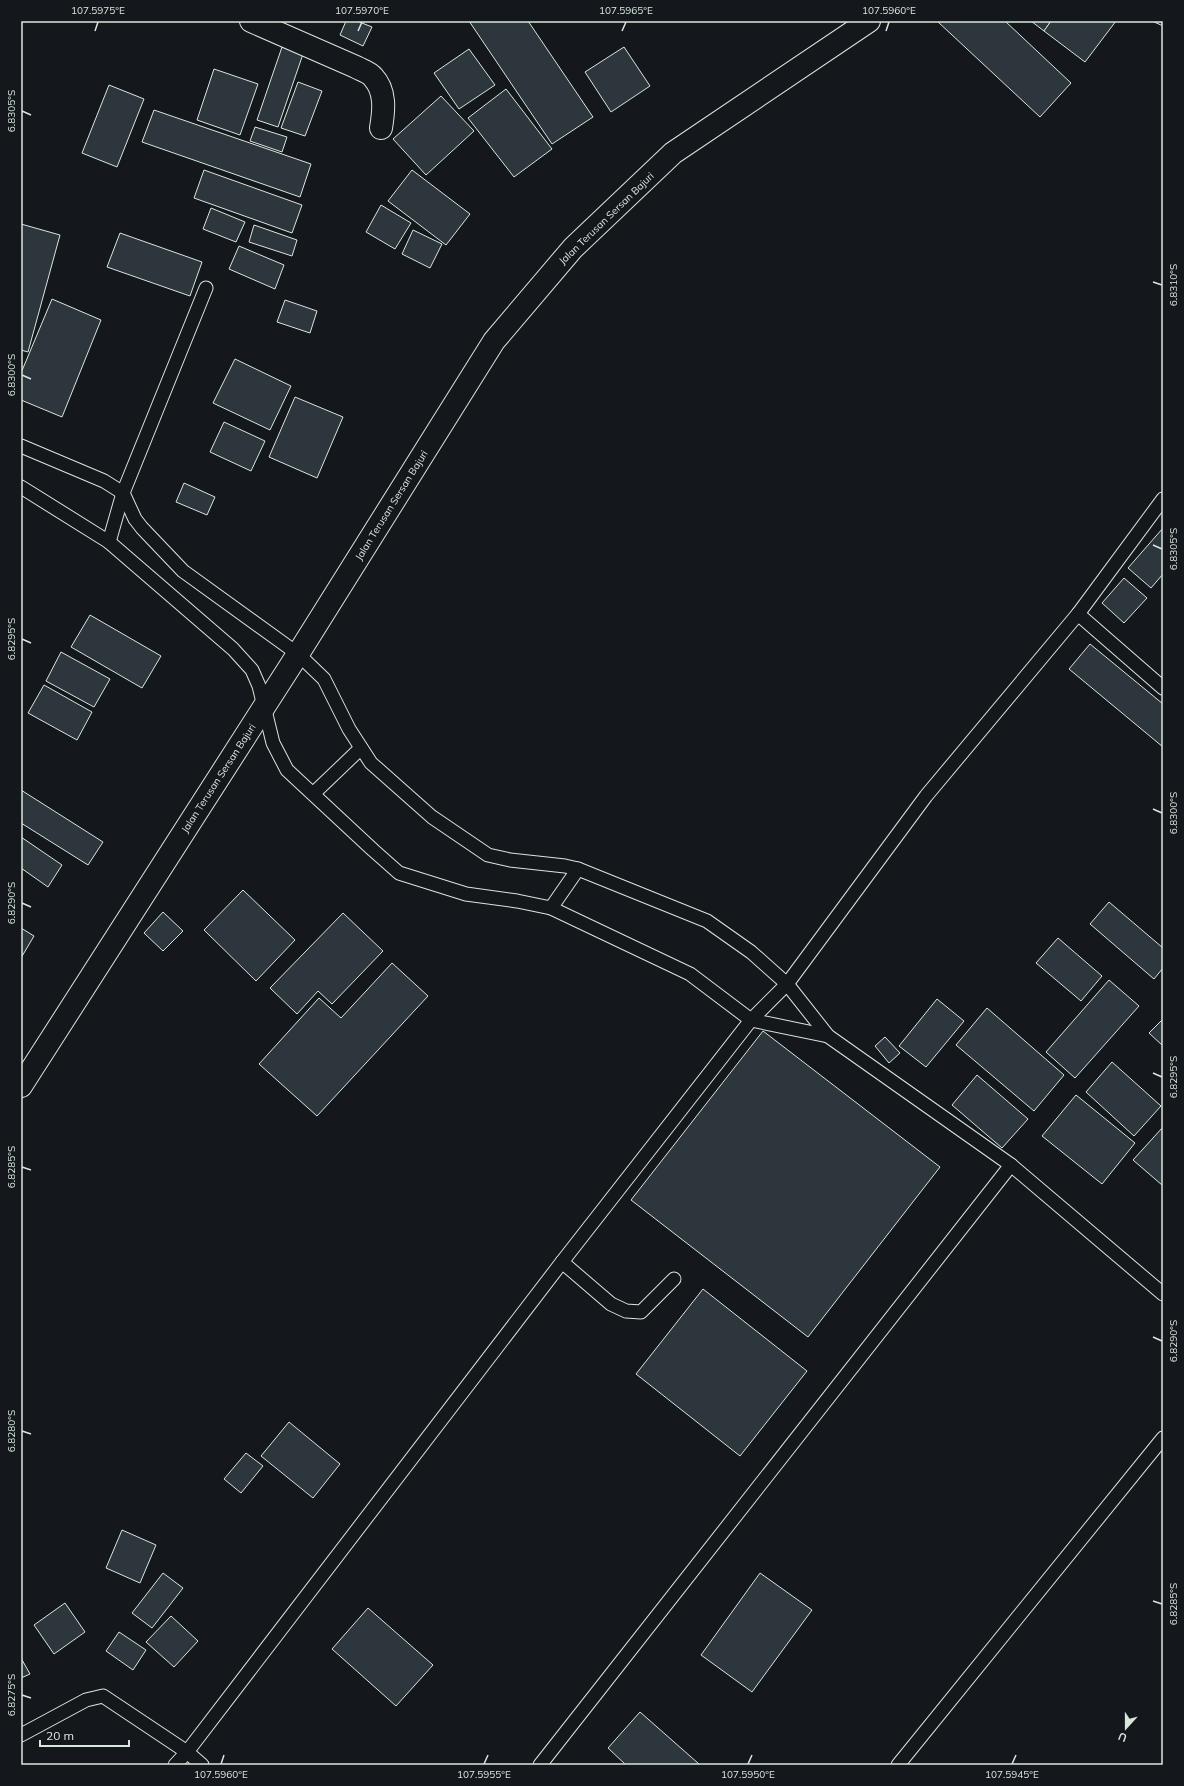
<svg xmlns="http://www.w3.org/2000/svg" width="1184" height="1786" font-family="Mulish,sans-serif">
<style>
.building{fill:#2c363c;stroke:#d8e6dc}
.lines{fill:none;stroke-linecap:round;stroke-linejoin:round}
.lane-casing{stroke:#d8e6dc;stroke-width:15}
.street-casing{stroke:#d8e6dc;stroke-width:24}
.secondary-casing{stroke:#d8e6dc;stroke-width:24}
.lane{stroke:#14181c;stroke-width:13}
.street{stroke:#14181c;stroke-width:22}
.secondary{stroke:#14181c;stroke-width:22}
.ticks{fill:none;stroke:#d8e6dc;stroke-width:1.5}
.labels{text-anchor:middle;stroke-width:3;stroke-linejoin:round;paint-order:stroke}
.street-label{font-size:10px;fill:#d8e6dc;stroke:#14181c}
.neatline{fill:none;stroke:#d8e6dc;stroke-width:1.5}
.ticks-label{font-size:10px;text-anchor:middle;fill:#d8e6dc}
</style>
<rect width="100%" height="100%" fill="#14181c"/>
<!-- building -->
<g class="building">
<path d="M346,21H357L372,27L363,46L340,35Z"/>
<path d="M469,21H528L593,117L552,144Z"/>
<path d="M937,21H1005L1071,83L1040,117Z"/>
<path d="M1031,21H1051L1044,31Z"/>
<path d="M1051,21H1116L1085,62L1044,31Z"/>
<path d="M1152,21H1163V26Z"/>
<path d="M282,47L303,54L278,127L257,120Z"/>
<path d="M624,47L650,86L611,112L585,72Z"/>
<path d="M469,49L495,85L459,109L434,73Z"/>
<path d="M214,69L258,84L240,135L197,120Z"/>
<path d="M298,82L322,91L305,136L281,128Z"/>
<path d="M109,85L144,99L117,167L82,153Z"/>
<path d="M506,89L552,149L514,177L468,118Z"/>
<path d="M441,96L474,131L426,175L393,139Z"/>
<path d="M154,110L311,164L300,197L142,142Z"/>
<path d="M255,127L287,137L282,152L250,141Z"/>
<path d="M204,170L302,205L292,233L194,198Z"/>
<path d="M412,170L470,214L446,245L388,201Z"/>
<path d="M381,205L411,223L395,249L366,232Z"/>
<path d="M211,208L245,222L236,242L203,229Z"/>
<path d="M21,224L60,235L28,352L21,350Z"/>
<path d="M254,225L297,240L292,256L249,242Z"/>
<path d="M413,230L442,244L430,268L402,254Z"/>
<path d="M120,233L202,262L190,296L107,267Z"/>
<path d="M239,246L284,265L275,289L229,269Z"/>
<path d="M52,299L101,320L62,417L21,400V373Z"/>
<path d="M285,300L317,311L310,333L277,322Z"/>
<path d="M235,359L291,386L270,430L213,403Z"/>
<path d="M295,397L343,417L317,478L269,457Z"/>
<path d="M224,422L265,441L251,471L210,452Z"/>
<path d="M184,483L215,497L207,515L176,502Z"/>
<path d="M1163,528V574L1151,588L1128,568Z"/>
<path d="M1124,578L1147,598L1124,623L1102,603Z"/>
<path d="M90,615L161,656L142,688L71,647Z"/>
<path d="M1090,644L1163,704V747L1069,669Z"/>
<path d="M61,652L110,679L94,707L46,681Z"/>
<path d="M44,685L92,712L77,740L28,713Z"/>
<path d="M21,790L103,842L88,865L21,823Z"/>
<path d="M21,837L62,865L48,887L21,868Z"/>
<path d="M243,890L295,940L256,981L204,930Z"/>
<path d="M1109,902L1163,948V968L1154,979L1090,924Z"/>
<path d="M163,912L183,931L163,951L144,933Z"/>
<path d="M343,913L383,951L332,1004L318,991L297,1014L270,988Z"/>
<path d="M21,928L34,936L21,958Z"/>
<path d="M1058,938L1102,976L1081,1001L1036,963Z"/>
<path d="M392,963L428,996L317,1116L259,1064L319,998L341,1018Z"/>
<path d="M1109,980L1139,1006L1075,1078L1046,1052Z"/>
<path d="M937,999L964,1021L926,1067L899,1046Z"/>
<path d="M987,1008L1064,1075L1034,1111L956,1045Z"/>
<path d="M1163,1019V1046L1149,1033Z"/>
<path d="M763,1031L940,1167L808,1337L631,1200Z"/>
<path d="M885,1037L900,1053L889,1063L875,1046Z"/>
<path d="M1112,1062L1161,1106L1134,1136L1086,1092Z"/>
<path d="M977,1075L1028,1119L1002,1148L952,1105Z"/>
<path d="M1076,1095L1135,1143L1102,1184L1042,1136Z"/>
<path d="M1163,1127V1183L1162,1185L1133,1160Z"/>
<path d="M703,1289L807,1371L740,1456L636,1374Z"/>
<path d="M289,1422L340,1464L313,1498L261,1456Z"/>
<path d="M246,1453L263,1466L241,1493L224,1479Z"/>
<path d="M122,1530L156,1545L140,1583L106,1568Z"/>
<path d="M163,1573L183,1588L152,1628L132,1613Z"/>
<path d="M760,1573L812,1610L752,1692L701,1655Z"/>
<path d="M65,1603L85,1632L54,1654L34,1625Z"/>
<path d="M368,1608L433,1665L396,1706L332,1649Z"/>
<path d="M171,1616L198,1641L174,1667L146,1642Z"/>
<path d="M119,1632L146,1650L133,1670L106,1651Z"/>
<path d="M21,1658L30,1674L21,1678Z"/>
<path d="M640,1712L699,1764L698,1765H626L608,1748Z"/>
</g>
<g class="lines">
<!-- lane casing -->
<g class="lane-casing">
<g id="lane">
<path d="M21,446L104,481L123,493L135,519L142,528L183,571L298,654L324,679L349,729L371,763L432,817L488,855L510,860L565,866L578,869L707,921L751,952L787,984L828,1036L1011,1165L1163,1294"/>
<path d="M21,487L109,542L233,649L252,670L259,686L273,743L287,770L373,850L399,873L466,894L517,901L551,908L690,974L751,1020L828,1036"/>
<path d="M109,542L123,493L206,288"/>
<path d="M1078,614L1163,688"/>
<path d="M314,793L361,748"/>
<path d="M551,908L578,869"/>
<path d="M562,1262L611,1304L626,1311L641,1312L674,1279"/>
<path d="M21,1735L86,1700L103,1696L187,1752L175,1765"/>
<path d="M202,1765L187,1752L562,1262L751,1020L787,984L926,796L1078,614L1163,499"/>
<path d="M540,1765L1011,1165"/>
<path d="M898,1765L1163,1438"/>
</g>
</g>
<!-- street casing -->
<g class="street-casing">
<path id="street" d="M251,21L356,67C361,70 369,72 373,77C386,91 384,110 381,128"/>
</g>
<!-- secondary casing -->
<g class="secondary-casing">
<path id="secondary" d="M21,1086L298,654L494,341L573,248L673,153L869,21"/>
</g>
<!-- lane -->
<use href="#lane" class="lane"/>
<!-- street -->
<use href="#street" class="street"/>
<!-- secondary -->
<use href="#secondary" class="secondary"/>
</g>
<!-- ticks -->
<path class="ticks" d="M95,31L98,22M358,31L362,22M622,31L626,22M886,31L889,22M22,111L31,115M1153,282L1162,285M22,375L31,379M1153,545L1162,549M22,639L31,643M1153,809L1162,813M22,903L31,907M1153,1073L1162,1077M22,1167L31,1170M1153,1337L1162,1341M22,1431L31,1434M1153,1601L1162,1604M22,1695L31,1698M221,1764L224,1755M484,1764L488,1755M748,1764L752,1755M1012,1764L1016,1755"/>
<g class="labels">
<!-- street labels -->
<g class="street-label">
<text transform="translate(606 218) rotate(-44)" y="4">Jalan Terusan Sersan Bajuri</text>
<text transform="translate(391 505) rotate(-58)" y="4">Jalan Terusan Sersan Bajuri</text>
<text transform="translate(218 778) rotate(-57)" y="4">Jalan Terusan Sersan Bajuri</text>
</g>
</g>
<!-- border -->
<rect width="1184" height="1786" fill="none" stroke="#14181c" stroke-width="44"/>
<!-- north arrow -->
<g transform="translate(1126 1728) rotate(201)" stroke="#14181c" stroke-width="3" paint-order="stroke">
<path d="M0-3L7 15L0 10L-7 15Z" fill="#d8e6dc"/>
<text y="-6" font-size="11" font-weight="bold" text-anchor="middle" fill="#d8e6dc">U</text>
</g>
<!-- scale -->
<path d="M40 1740v6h89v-6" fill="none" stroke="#d8e6dc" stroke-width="2"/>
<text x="46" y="1740" font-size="12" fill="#d8e6dc" stroke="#14181c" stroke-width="3" paint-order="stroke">20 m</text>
<rect x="22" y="22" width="1140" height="1742" class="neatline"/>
<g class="ticks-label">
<text x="98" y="14">107.5975°E</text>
<text x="362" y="14">107.5970°E</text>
<text x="626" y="14">107.5965°E</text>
<text x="889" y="14">107.5960°E</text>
<text transform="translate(11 111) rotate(-90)" y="4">6.8305°S</text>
<text transform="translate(1173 285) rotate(-90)" y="4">6.8310°S</text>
<text transform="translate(11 375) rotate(-90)" y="4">6.8300°S</text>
<text transform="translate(1173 549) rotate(-90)" y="4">6.8305°S</text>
<text transform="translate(11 639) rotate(-90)" y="4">6.8295°S</text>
<text transform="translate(1173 813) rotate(-90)" y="4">6.8300°S</text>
<text transform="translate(11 903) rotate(-90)" y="4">6.8290°S</text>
<text transform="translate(1173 1077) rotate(-90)" y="4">6.8295°S</text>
<text transform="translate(11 1167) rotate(-90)" y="4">6.8285°S</text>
<text transform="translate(1173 1341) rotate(-90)" y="4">6.8290°S</text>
<text transform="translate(11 1431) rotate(-90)" y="4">6.8280°S</text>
<text transform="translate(1173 1604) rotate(-90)" y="4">6.8285°S</text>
<text transform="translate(11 1695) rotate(-90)" y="4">6.8275°S</text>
<text x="221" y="1778">107.5960°E</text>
<text x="484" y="1778">107.5955°E</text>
<text x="748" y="1778">107.5950°E</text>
<text x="1012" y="1778">107.5945°E</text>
</g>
</svg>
